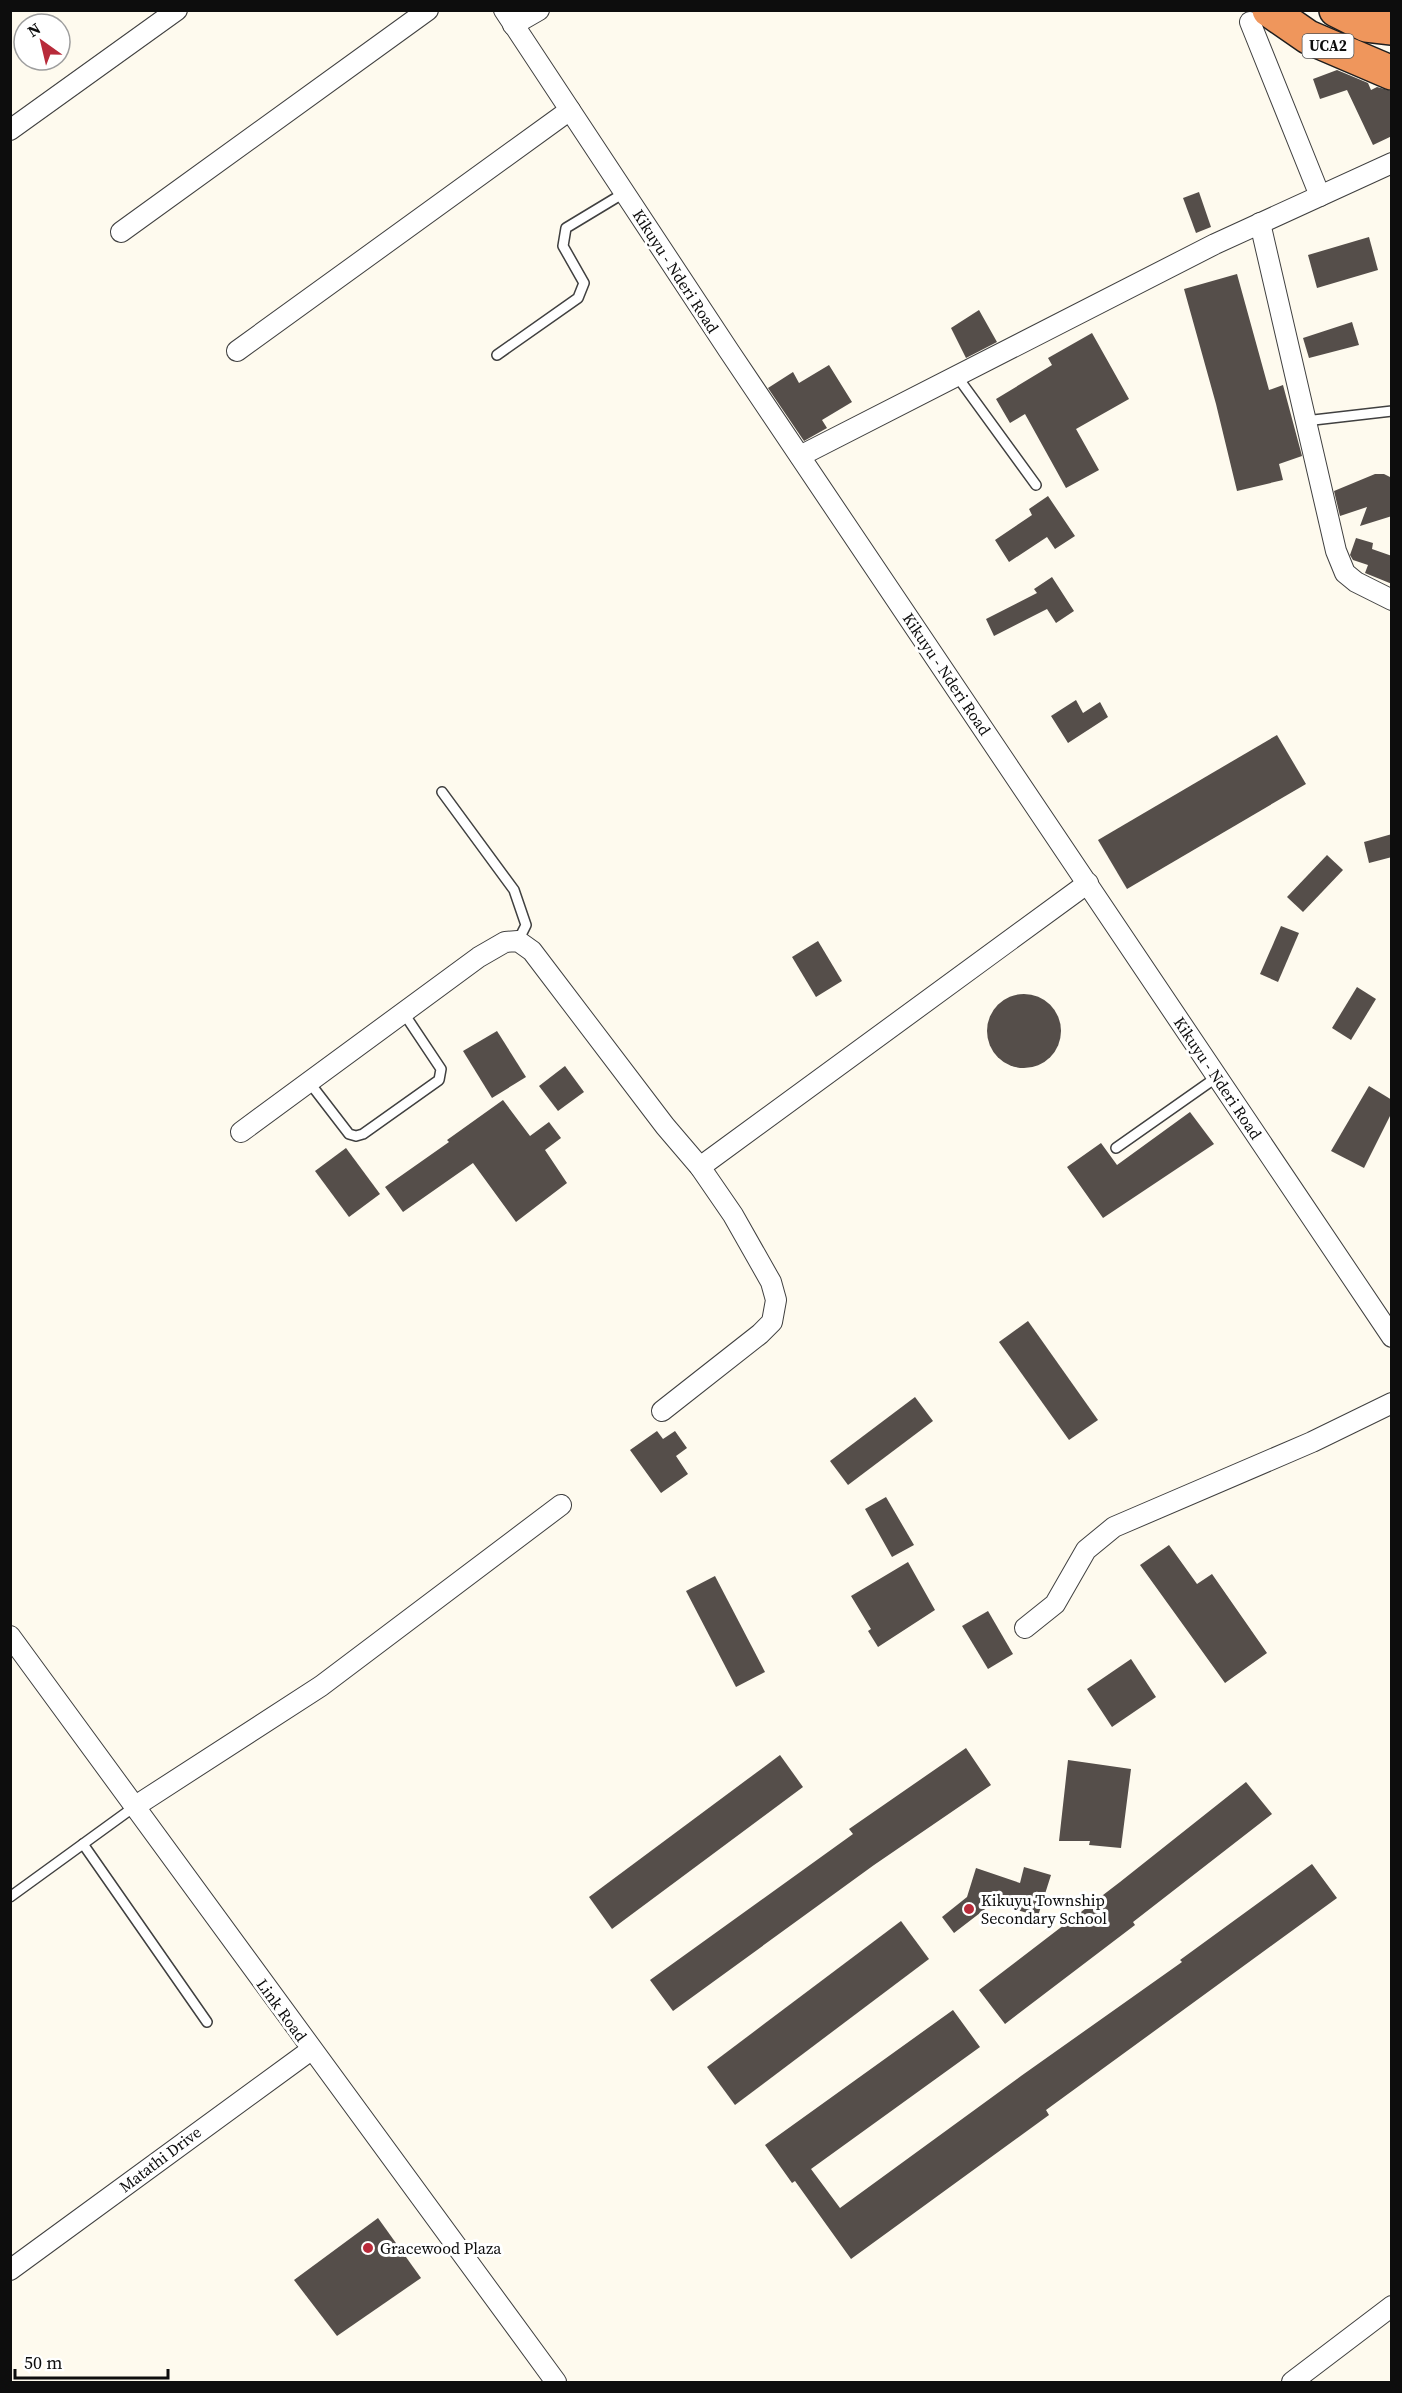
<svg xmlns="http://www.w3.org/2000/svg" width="1402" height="2393" font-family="'Source Serif 4',serif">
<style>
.building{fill:#554e4a}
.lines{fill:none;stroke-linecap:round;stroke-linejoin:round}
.lane-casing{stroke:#404040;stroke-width:12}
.street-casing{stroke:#404040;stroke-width:22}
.highway-casing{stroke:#1e1e1e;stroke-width:36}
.lane{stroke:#fff;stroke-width:9}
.street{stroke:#fff;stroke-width:20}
.highway{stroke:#ef965c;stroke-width:33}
.poi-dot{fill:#b82b3a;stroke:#fff;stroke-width:2}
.labels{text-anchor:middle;stroke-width:6;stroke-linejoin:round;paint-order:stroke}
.shield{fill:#fff;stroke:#565656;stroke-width:1.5}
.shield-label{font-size:15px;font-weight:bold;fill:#0d0d0d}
.street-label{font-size:16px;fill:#0d0d0d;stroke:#fff}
.poi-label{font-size:16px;fill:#0d0d0d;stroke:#fff;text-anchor:start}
</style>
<rect width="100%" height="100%" fill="#fefaee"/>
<!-- building -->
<g class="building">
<path d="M1337,70L1368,83L1371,90L1377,87L1392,91V136L1373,145L1347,90L1320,99L1313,79Z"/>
<path d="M1199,192L1211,227L1196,233L1183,198Z"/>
<path d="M1369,237L1378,270L1317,288L1308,255Z"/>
<path d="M1237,274L1269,390L1283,385L1302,456L1279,464L1283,480L1237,491L1216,404L1184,289Z"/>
<path d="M979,310L997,342L966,358L951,328Z"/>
<path d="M1352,322L1359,345L1309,358L1303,338Z"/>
<path d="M1092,333L1129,399L1076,429L1099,470L1066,488L1025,414L1010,423L996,399L1052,365L1048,358Z"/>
<path d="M829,365L852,402L822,420L827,428L804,441L768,388L793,372L799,383Z"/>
<path d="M1375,474H1384L1392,478V516L1360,526L1367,507L1340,516L1334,491Z"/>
<path d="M1048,496L1075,536L1055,549L1047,537L1009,562L995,540L1032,515L1029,509Z"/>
<path d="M1356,538L1373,543L1372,549L1392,556V584L1365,573L1368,565L1353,560L1350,555Z"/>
<path d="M1052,577L1074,611L1056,623L1047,609L994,636L986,619L1037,593L1034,589Z"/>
<path d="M1076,700L1083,713L1100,702L1108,717L1068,743L1051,716Z"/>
<path d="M1277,735L1306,784L1127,889L1098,840Z"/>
<path d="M1392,834V857L1369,863L1364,842Z"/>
<path d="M1327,855L1343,870L1303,912L1287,897Z"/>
<path d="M1281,926L1299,933L1278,982L1260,974Z"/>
<path d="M818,941L842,981L816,997L792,957Z"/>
<path d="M1357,987L1376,999L1351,1040L1332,1028Z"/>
<circle cx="1024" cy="1031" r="37"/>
<path d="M497,1031L526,1077L492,1098L463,1051Z"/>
<path d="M565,1066L584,1092L558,1111L539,1086Z"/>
<path d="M1369,1086L1392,1100V1112L1364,1168L1331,1151Z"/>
<path d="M503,1100L530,1136L549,1122L561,1138L545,1150L567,1183L516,1222L473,1163L403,1212L385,1187L449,1142L447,1140Z"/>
<path d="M1190,1112L1214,1144L1103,1218L1067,1167L1101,1143L1117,1165Z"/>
<path d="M346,1148L380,1194L349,1217L315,1171Z"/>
<path d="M1028,1321L1098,1420L1069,1440L999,1342Z"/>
<path d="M915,1397L933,1421L848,1485L830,1461Z"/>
<path d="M657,1431L663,1439L675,1431L687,1448L676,1456L688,1474L661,1493L630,1450Z"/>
<path d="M886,1497L914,1545L892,1557L865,1509Z"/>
<path d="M1169,1545L1197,1584L1212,1574L1267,1653L1225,1683L1140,1565Z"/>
<path d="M908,1562L935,1610L878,1647L868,1631L871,1629L851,1596Z"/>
<path d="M715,1576L765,1672L736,1687L686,1591Z"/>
<path d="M988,1611L1013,1654L988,1669L962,1626Z"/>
<path d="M1131,1659L1156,1697L1112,1727L1087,1689Z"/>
<path d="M966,1748L991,1785L874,1865L673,2011L650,1980L853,1834L849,1829Z"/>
<path d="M780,1755L803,1787L612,1929L589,1897Z"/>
<path d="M1068,1760L1131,1769L1121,1848L1089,1845L1090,1841H1059Z"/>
<path d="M1246,1782L1272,1814L1133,1922L1135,1925L1005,2024L979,1990L1120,1882Z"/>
<path d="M1312,1864L1337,1898L1046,2110L1049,2115L851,2259L795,2181L792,2183L765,2145L953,2010L980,2047L811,2169L840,2208L1021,2076L1182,1962L1180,1960Z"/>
<path d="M1024,1867L1051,1875L1038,1916L993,1903L954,1933L942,1917L967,1897L976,1868L1020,1883Z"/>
<path d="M901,1921L929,1959L735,2105L707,2067Z"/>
<path d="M378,2218L421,2278L337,2336L294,2280Z"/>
</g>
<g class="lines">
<!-- lane casing -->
<g class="lane-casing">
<g id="lane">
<path d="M497,355L578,298L584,283L563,246L566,228L624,193"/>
<path d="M956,375L1036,485"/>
<path d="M1305,421L1392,411"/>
<path d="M442,792L514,890L526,925L518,941"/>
<path d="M309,1082L349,1134L356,1136L363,1134L439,1080L441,1069L403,1012"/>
<path d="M1116,1148L1217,1077"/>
<path d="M83,1844L207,2022"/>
<path d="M10,1897L134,1807"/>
</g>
</g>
<!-- street casing -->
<g class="street-casing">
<g id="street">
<path d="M504,10L729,351L1392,1337"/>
<path d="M1250,22L1320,196"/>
<path d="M513,25L539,10"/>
<path d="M10,130L177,10"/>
<path d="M1260,223L1336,551L1345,573L1356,582L1392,600"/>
<path d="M121,232L428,10"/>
<path d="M237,351L570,110"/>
<path d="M800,456L1215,244L1392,163"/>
<path d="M241,1132L479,957L505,942L518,941L532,951L665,1126L700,1167L733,1215L771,1282L776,1300L772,1322L760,1334L662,1411"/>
<path d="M700,1167L1088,883"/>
<path d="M1025,1628L1055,1604L1086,1550L1114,1527L1312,1442L1392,1403"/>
<path d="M10,1636L556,2382"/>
<path d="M134,1807L321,1686L561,1505"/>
<path d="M10,2270L311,2050"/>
<path d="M1292,2382L1392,2306"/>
</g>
</g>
<!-- highway casing -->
<g class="highway-casing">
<g id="highway">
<path d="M1269,10L1308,37L1392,73"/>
<path d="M1336,10L1366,25L1392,28"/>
</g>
</g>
<!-- lane -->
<use href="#lane" class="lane"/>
<!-- street -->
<use href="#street" class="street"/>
<!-- highway -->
<use href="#highway" class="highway"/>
</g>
<!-- markers -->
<g class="poi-dot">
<circle cx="969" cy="1909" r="6"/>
<circle cx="368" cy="2248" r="6"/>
</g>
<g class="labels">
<!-- shield labels -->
<rect class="shield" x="1302.5" y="34" width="51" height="24" rx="4.5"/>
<g class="shield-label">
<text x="1328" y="51">UCA2</text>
</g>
<!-- street labels -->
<g class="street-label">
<text transform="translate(676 271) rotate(57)" y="6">Kikuyu - Nderi Road</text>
<text transform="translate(947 674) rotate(56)" y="6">Kikuyu - Nderi Road</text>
<text transform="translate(1218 1078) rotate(56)" y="6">Kikuyu - Nderi Road</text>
<text transform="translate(282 2010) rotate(54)" y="6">Link Road</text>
<text transform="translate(160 2159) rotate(-37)" y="6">Matathi Drive</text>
</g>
<!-- poi labels -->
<g class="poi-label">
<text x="981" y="1906">Kikuyu Township<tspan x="981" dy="18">Secondary School</tspan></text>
<text x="380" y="2254">Gracewood Plaza</text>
</g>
</g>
<!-- border -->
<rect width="1402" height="2393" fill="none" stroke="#0d0d0d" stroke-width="24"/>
<!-- north arrow -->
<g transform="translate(42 42) rotate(326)"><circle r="28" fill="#ffffff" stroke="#9e9e9e" stroke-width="1.5"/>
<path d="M0-4.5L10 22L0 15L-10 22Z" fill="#b82b3a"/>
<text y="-9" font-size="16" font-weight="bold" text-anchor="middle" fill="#0d0d0d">N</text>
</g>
<!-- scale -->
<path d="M15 2369v9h153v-9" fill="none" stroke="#0d0d0d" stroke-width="3"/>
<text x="24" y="2369" font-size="18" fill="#0d0d0d" stroke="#ffffff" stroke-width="4.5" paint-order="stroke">50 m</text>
</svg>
